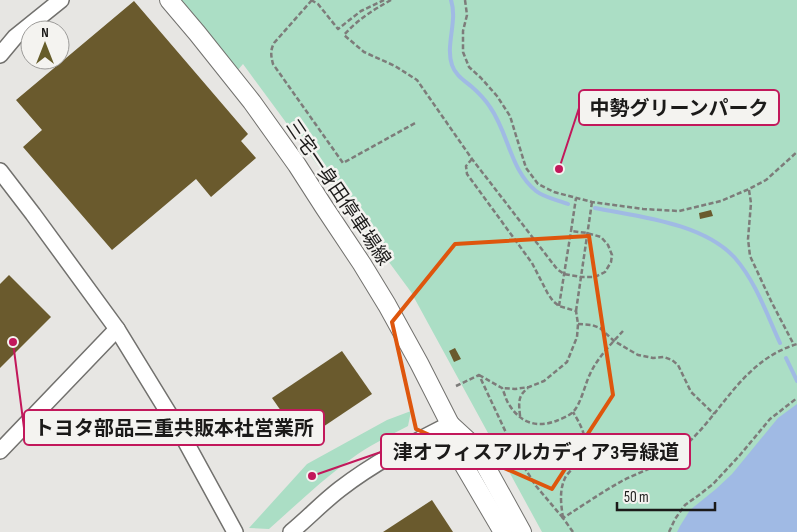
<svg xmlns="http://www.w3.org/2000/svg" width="797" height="532" font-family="'Sofia Sans Condensed','Noto Sans JP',sans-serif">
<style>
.green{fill:#abdec5}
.water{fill:#a0bae4}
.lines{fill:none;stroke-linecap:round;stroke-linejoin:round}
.stream{stroke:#a0bae4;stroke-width:4}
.building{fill:#6a5a2d}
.tertiary-casing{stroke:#72716e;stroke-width:18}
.secondary-casing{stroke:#72716e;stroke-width:20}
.path{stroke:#7d7c7a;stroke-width:2.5;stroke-dasharray:5 2.5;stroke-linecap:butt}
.tertiary{stroke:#fff;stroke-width:15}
.secondary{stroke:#fff;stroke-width:18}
.marked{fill:none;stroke:#de560d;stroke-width:4;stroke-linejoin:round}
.labels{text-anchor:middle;stroke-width:5;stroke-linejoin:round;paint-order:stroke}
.street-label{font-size:19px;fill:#1b1a19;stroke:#f4f3f0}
.leader{fill:none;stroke:#c2185b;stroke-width:2}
.callout-dot{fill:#c2185b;stroke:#f4f3f0;stroke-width:2}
.callout{fill:#f4f3f0;stroke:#c2185b;stroke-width:2}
.callout-label{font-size:20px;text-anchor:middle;font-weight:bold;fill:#1b1a19}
</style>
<rect width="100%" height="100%" fill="#e7e6e3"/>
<!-- green -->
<g class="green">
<path d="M177,0H797V532H542L411,292L243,64L237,71Z"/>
<path d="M411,411L408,426C389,436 368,446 351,459C322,480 296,505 269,529L249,528L307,464L387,420Z"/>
</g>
<!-- water -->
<path class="water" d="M797,404V532H677L680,526L690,510L716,489L732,474L778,418Z"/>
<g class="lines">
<!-- stream -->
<g class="stream">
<path d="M451,0C458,21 445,45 452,65C455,75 465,81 472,87C479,93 486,101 490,107C509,134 510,170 536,191C545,198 558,200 568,204"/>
<path d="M595,208C640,217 703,223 735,258C756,282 767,315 780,343"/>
<path d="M786,358L797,381"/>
</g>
</g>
<!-- building -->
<g class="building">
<path d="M134,1L248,134L241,141L256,158L211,197L196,179L112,250L23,147L42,130L16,100Z"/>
<path d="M711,210L713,216L700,219L699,213Z"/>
<path d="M9,275L51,317L0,368V284Z"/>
<path d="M455,348L461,359L454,362L449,351Z"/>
<path d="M342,351L372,394L302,441L272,398Z"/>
<path d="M432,500L453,532H383Z"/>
</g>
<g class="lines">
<!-- tertiary casing -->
<g class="tertiary-casing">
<g id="tertiary">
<path d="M0,55L15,37L61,0"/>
<path d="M0,171L33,214L117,329L182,435L235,532"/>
<path d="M0,451L117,329"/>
<path d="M291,532C308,518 323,502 340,489C375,462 411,444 450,424"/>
</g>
</g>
<!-- secondary casing -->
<g class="secondary-casing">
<g id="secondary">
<path d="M169,0L197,33L252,102L297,165L324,207L362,264L387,305L419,363L450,424L459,457L503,532"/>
<path d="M450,424L475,447L522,532"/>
</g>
</g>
<!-- path -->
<g class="path">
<path d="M311,0L318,4L338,29L361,11L384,0"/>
<path d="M312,0L274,43C270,51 271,56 273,64L343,163L417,122"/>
<path d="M391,0C373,10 357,20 344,35L364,52L395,66L417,80L472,159L557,269L564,274L581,277H595L605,272L611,262L612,255L608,245L601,237L587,233L571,231L576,198"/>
<path d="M465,0L467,15L463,31V52L469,67L481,78L497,96L510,116L526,168L538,184L554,192L592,202L643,209L679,211L721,201L749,189L766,180L797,152"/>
<path d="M472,159L466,166L467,174L532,263L548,294L553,301L559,306L576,311L578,324L577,337L567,362L544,381L529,387L515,389L502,388"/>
<path d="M749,190L751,203L748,239L750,256L772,303L794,345"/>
<path d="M559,306L571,231"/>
<path d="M576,311L592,202"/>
<path d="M578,324L592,325L600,328L614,341L638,355L653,358L664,357L672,360L678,365L691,392L714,414"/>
<path d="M479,375L502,388C505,394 506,401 510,406C521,423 537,428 556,421C561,419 569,416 573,412C581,404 585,384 590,374C598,357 611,344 623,331"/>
<path d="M456,386L479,375L516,454L536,486L563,518"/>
<path d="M520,416C519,404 517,396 528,388"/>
<path d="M563,518C561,504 559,491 565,478C568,472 576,466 580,460C591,443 582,427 573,412"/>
<path d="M573,532L563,518C582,506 602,492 622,481C639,472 660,466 676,453C721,419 738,362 797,344"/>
<path d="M669,532L675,519L685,505L699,495L713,484L740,455L770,419L797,398"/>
</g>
<!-- tertiary -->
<use href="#tertiary" class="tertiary"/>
<!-- secondary -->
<use href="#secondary" class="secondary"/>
</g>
<!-- marked area -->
<path class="marked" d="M589,236L613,395L552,489L416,429L392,322L455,244Z"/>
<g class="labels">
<!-- street labels -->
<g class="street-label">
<text transform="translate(339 192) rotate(56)" y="7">三宅一身田停車場線</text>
</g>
</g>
<!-- callouts -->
<path class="leader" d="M559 169L579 108M13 342L24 428M312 476L381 452"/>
<g class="callout-dot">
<circle cx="559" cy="169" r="5"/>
<circle cx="13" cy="342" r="5"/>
<circle cx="312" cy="476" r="5"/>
</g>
<g class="callout">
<rect x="579" y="90" width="200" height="35" rx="5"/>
<rect x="24" y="410" width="300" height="35" rx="5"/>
<rect x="381" y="434" width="309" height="35" rx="5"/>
</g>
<g class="callout-label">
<text x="679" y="115">中勢グリーンパーク</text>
<text x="174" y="435">トヨタ部品三重共販本社営業所</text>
<text x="536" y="459">津オフィスアルカディア3号緑道</text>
</g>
<!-- north arrow -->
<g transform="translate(45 45)"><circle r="24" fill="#f4f3f0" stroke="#9d9c9a"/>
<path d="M0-4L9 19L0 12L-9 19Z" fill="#665d2a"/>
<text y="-8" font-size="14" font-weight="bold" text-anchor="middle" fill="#1b1a19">N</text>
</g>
<!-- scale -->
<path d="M617 502v8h98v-8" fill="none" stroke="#1b1a19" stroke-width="2.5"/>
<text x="624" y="502" font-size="15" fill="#1b1a19" stroke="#f4f3f0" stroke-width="4" paint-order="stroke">50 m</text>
</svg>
